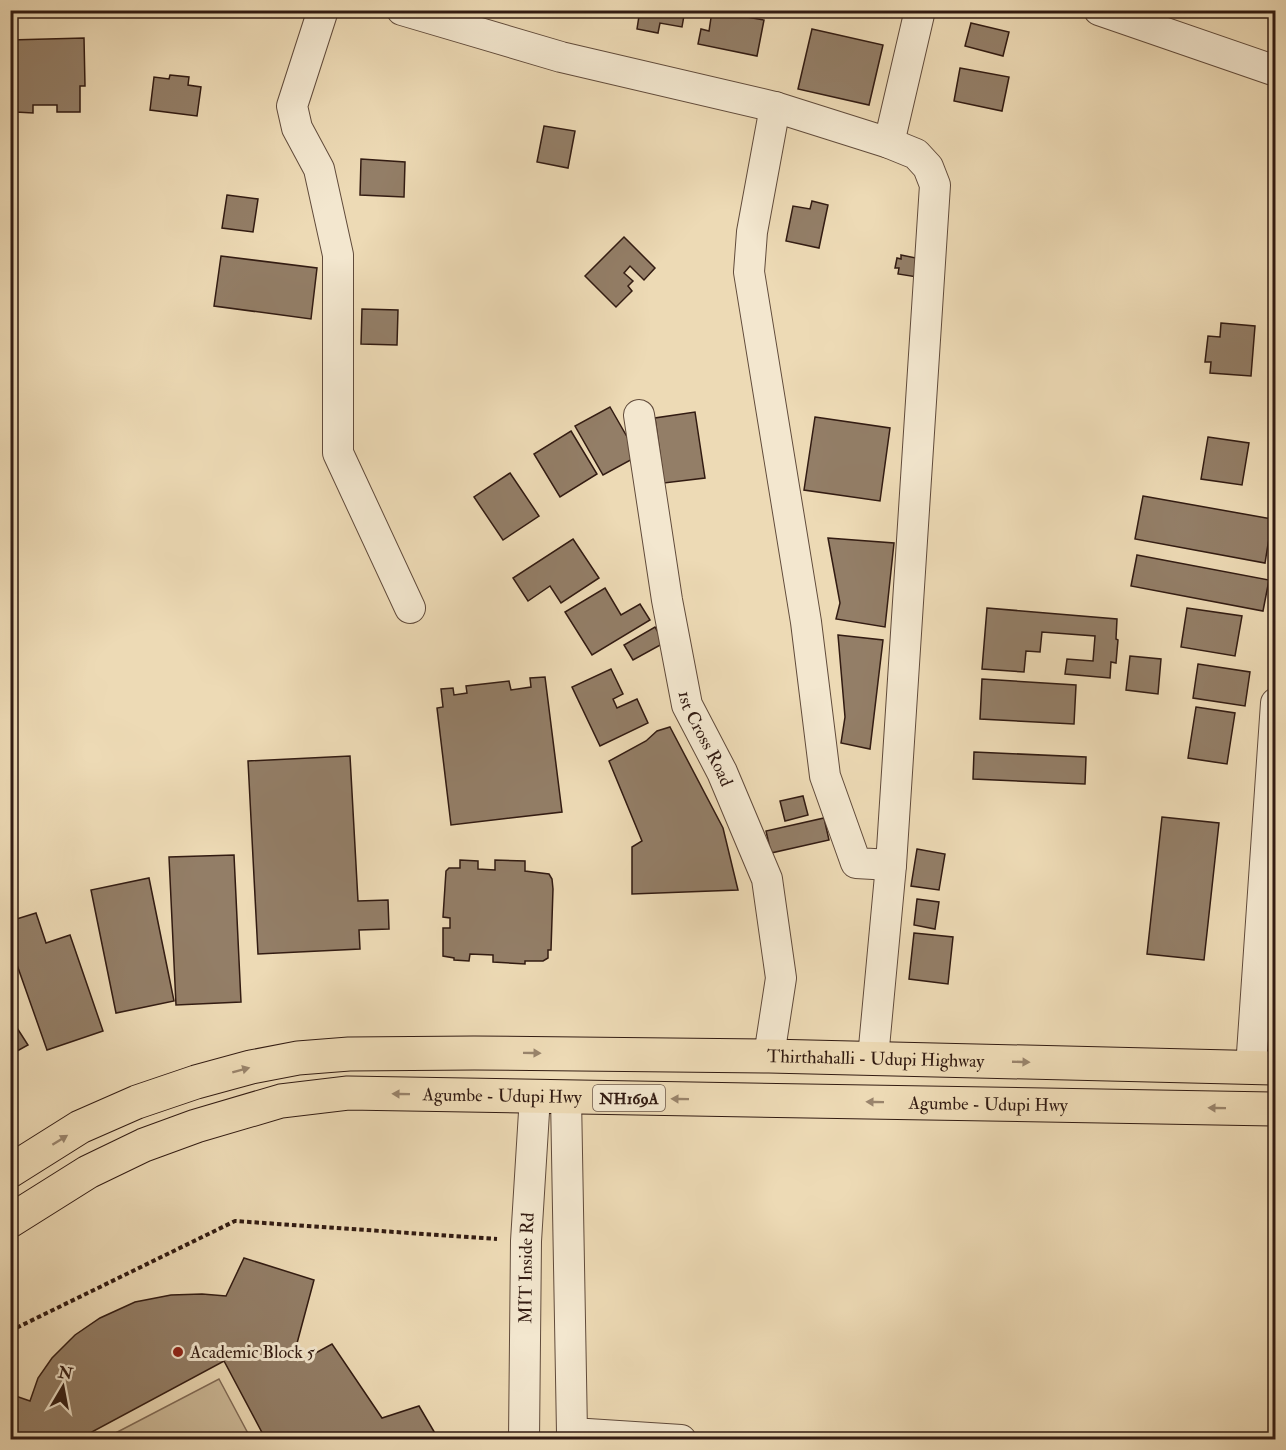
<svg xmlns="http://www.w3.org/2000/svg" width="1286" height="1450" font-family="'IM FELL Double Pica',serif">
<style>
.green{fill:#cdba99;stroke:#806a56;stroke-width:1.5}
.building{fill:#937e67;stroke:#321b12;stroke-width:1.5}
.lines{fill:none;stroke-linecap:round;stroke-linejoin:round}
.minor-casing{stroke:#614b3b;stroke-width:32}
.highway-casing{stroke:#321b12;stroke-width:35}
.path{stroke:#321b12;stroke-width:4;stroke-dasharray:4.5 3;stroke-linecap:butt}
.minor{stroke:#f3e7cf;stroke-width:30}
.highway{stroke:#eddab5;stroke-width:33}
.oneway{fill:#99846c}
.poi-dot{fill:#8f2418;stroke:#f3e7cf;stroke-width:2}
.labels{text-anchor:middle;stroke-width:6;stroke-linejoin:round;paint-order:stroke}
.shield{fill:#f3e7cf;stroke:#6c584b;stroke-width:1.5}
.shield-label{font-size:16px;font-weight:bold;fill:#321b12}
.street-label{font-size:18px;fill:#321b12;stroke:#f3e7cf}
.poi-label{font-size:18px;fill:#321b12;stroke:#f3e7cf;text-anchor:start}
</style>
<rect width="100%" height="100%" fill="#eddab5"/>
<filter id="stains"><feTurbulence type="fractalNoise" baseFrequency=".00333" numOctaves="4"/><feColorMatrix values="0 0 0 0 .2 0 0 0 0 .09 0 0 0 0 .02 0 0 0 .5 -.17"/></filter>
<radialGradient id="worn" r=".72"><stop offset=".6" stop-color="#630" stop-opacity="0"/><stop offset="1" stop-color="#630" stop-opacity=".3"/></radialGradient>
<!-- green -->
<path class="green" d="M219,1379L251,1439H104Z"/>
<!-- building -->
<g class="building">
<path d="M640,10H685L682,27L660,23L658,33L637,29Z"/>
<path d="M712,11L764,20L757,56L698,44L701,29L709,31Z"/>
<path d="M971,23L1009,32L1003,56L965,46Z"/>
<path d="M812,29L883,45L869,105L798,89Z"/>
<path d="M84,38L85,86H80V112H57V105H33V113L16,112L15,89H10V40Z"/>
<path d="M960,68L1009,77L1002,111L954,101Z"/>
<path d="M170,75L189,77L188,85L201,87L197,116L150,110L154,77L169,79Z"/>
<path d="M544,126L575,131L568,168L537,162Z"/>
<path d="M361,159L405,162L404,197L360,195Z"/>
<path d="M227,195L258,199L253,232L222,228Z"/>
<path d="M812,201L828,205L819,248L786,241L793,206L810,209Z"/>
<path d="M624,237L655,268L644,280L630,266L624,273L633,281L628,286L632,291L616,307L585,276Z"/>
<path d="M901,255L921,259L917,277L898,274L899,268H895L897,258L901,259Z"/>
<path d="M221,256L317,268L311,319L214,306Z"/>
<path d="M362,309L398,310L397,345L361,344Z"/>
<path d="M1221,323L1255,326L1251,376L1210,373L1211,362H1205L1208,336L1220,337Z"/>
<path d="M610,407L638,456L603,475L575,426Z"/>
<path d="M695,412L705,478L664,483L655,418Z"/>
<path d="M815,417L890,428L880,501L804,490Z"/>
<path d="M571,431L597,474L560,497L534,454Z"/>
<path d="M1208,437L1249,443L1242,485L1201,479Z"/>
<path d="M510,473L539,516L503,540L474,497Z"/>
<path d="M1143,496L1272,519L1265,563L1135,539Z"/>
<path d="M828,538L894,543L885,627L836,619L840,603Z"/>
<path d="M573,539L599,578L561,603L550,586L528,601L513,578Z"/>
<path d="M1137,555L1269,580L1263,611L1131,586Z"/>
<path d="M605,588L621,615L640,604L650,620L592,655L565,612Z"/>
<path d="M987,608L1117,619L1116,639L1118,640L1116,663L1111,662L1110,678L1065,674L1067,659L1093,661L1095,636L1042,632L1040,652L1026,651L1024,672L982,669Z"/>
<path d="M1187,608L1242,616L1235,656L1181,647Z"/>
<path d="M655,627L664,643L633,660L624,645Z"/>
<path d="M838,635L883,640L870,749L841,743L845,717Z"/>
<path d="M1130,656L1161,659L1158,694L1126,690Z"/>
<path d="M1198,664L1250,672L1245,706L1193,698Z"/>
<path d="M611,669L623,694L613,699L617,708L637,699L648,723L600,746L572,687Z"/>
<path d="M545,677L562,812L451,825L437,708L443,707L441,689L453,688L454,695L467,693L466,686L509,681L511,690L531,687L530,678Z"/>
<path d="M982,679L1076,685L1074,724L980,719Z"/>
<path d="M1196,707L1235,713L1227,764L1188,758Z"/>
<path d="M670,727L723,828L738,890L632,894V847L642,841L609,761L646,741L657,731Z"/>
<path d="M974,752L1086,757L1085,784L973,779Z"/>
<path d="M350,756L358,901L388,900L389,929L359,930L360,949L258,954L248,761Z"/>
<path d="M803,796L808,815L785,821L780,801Z"/>
<path d="M1162,817L1219,823L1204,960L1147,954Z"/>
<path d="M824,818L829,840L771,853L766,831Z"/>
<path d="M917,849L945,854L939,890L911,886Z"/>
<path d="M234,855L241,1002L176,1005L169,857Z"/>
<path d="M460,860L478,861V869L495,870V860L525,861V871L549,874L552,879L553,889L551,950H548V958L543,961H525V964L493,962V955L470,954L469,961L454,960V958L443,956V928H450V918L443,917L446,871L449,868H460Z"/>
<path d="M149,878L174,1001L116,1013L91,890Z"/>
<path d="M917,899L939,902L935,929L914,925Z"/>
<path d="M36,913L46,943L70,935L103,1031L47,1050L10,945V921Z"/>
<path d="M914,933L953,937L948,984L909,979Z"/>
<path d="M10,1017L28,1045L10,1055Z"/>
<path d="M244,1258L314,1280L296,1347L303,1360L332,1344L382,1418L419,1406L439,1440H266L224,1361L77,1440H10V1394L30,1401L38,1378L52,1358L75,1335L100,1318L135,1302L171,1295L202,1294L226,1296Z"/>
</g>
<g class="lines">
<!-- minor casing -->
<g class="minor-casing">
<g id="minor">
<path d="M323,10L292,106L297,128L319,169L338,255V453L410,608"/>
<path d="M402,10L561,57L775,107L889,143L916,154L928,167L935,185L891,865L873,1058"/>
<path d="M1099,10L1276,71"/>
<path d="M775,107L752,232L749,272L806,622L825,776L856,863L891,865"/>
<path d="M889,143L920,10"/>
<path id="s1" d="M639,415L667,600L687,705L722,772L767,879L781,978L769,1056"/>
<path d="M1251,1068L1276,703"/>
<path d="M566,1097L572,1433L681,1440"/>
<path id="s2" d="M524,1440L526,1241L535,1096"/>
</g>
</g>
<!-- highway casing -->
<g class="highway-casing">
<g id="highway">
<path id="s3" d="M10,1171L80,1127L137,1102L196,1082L251,1067L298,1058L349,1054L474,1053L769,1056L1276,1068"/>
<path id="s4" d="M10,1221L88,1172L144,1145L196,1126L281,1101L348,1093L1276,1109"/>
</g>
</g>
<!-- path -->
<path class="path" d="M10,1331L235,1221L497,1239"/>
<!-- minor -->
<use href="#minor" class="minor"/>
<!-- highway -->
<use href="#highway" class="highway"/>
</g>
<!-- one-way arrows -->
<defs><path id="oneway-solid" d="M-6-.8H1V-3.2L6.5 0L1 3.2V.8H-6Z" transform="scale(1.5)"/></defs>
<g class="oneway">
<use href="#oneway-solid" transform="translate(532 1053) rotate(1)"/>
<use href="#oneway-solid" transform="translate(1021 1062) rotate(2)"/>
<use href="#oneway-solid" transform="translate(241 1070) rotate(-15)"/>
<use href="#oneway-solid" transform="translate(401 1094) rotate(-179)"/>
<use href="#oneway-solid" transform="translate(680 1099) rotate(-179)"/>
<use href="#oneway-solid" transform="translate(875 1102) rotate(-179)"/>
<use href="#oneway-solid" transform="translate(1217 1108) rotate(-179)"/>
<use href="#oneway-solid" transform="translate(60 1140) rotate(-32)"/>
</g>
<!-- markers -->
<circle class="poi-dot" cx="178" cy="1352" r="6"/>
<g class="labels">
<!-- shield labels -->
<rect class="shield" x="593" y="1085" width="72" height="26" rx="4.5"/>
<g class="shield-label">
<text x="629" y="1104">NH169A</text>
</g>
<!-- street labels -->
<g class="street-label">
<text dy="6" stroke="none"><textPath href="#s1" startOffset="332">1st Cross Road</textPath></text>
<text dy="6" stroke="none"><textPath href="#s3" startOffset="890">Thirthahalli - Udupi Highway</textPath></text>
<text dy="6" stroke="none"><textPath href="#s4" startOffset="520">Agumbe - Udupi Hwy</textPath></text>
<text dy="6" stroke="none"><textPath href="#s4" startOffset="1006">Agumbe - Udupi Hwy</textPath></text>
<text dy="6" stroke="none"><textPath href="#s2" startOffset="172">MIT Inside Rd</textPath></text>
</g>
<!-- poi labels -->
<g class="poi-label">
<text x="190" y="1358">Academic Block 5</text>
</g>
</g>
<!-- margin -->
<rect width="1286" height="1450" fill="none" stroke="#eddab5" stroke-width="36"/>
<rect x="12" y="12" width="1262" height="1426" fill="none" stroke="#321b12" stroke-width="3"/>
<rect x="18" y="18" width="1250" height="1414" fill="none" stroke="#321b12" stroke-width="1.5"/>
<!-- north arrow -->
<g transform="translate(63 1387) rotate(10)" stroke="#f3e7cf" stroke-width="4.5" paint-order="stroke">
<path d="M0-4.5L10 22L0 15L-10 22Z" fill="#321b12"/>
<text y="-9" font-size="16" font-weight="bold" text-anchor="middle" fill="#321b12">N</text>
</g>
<rect width="100%" height="100%" filter="url(#stains)"/>
<rect width="100%" height="100%" fill="url(#worn)"/>
</svg>
